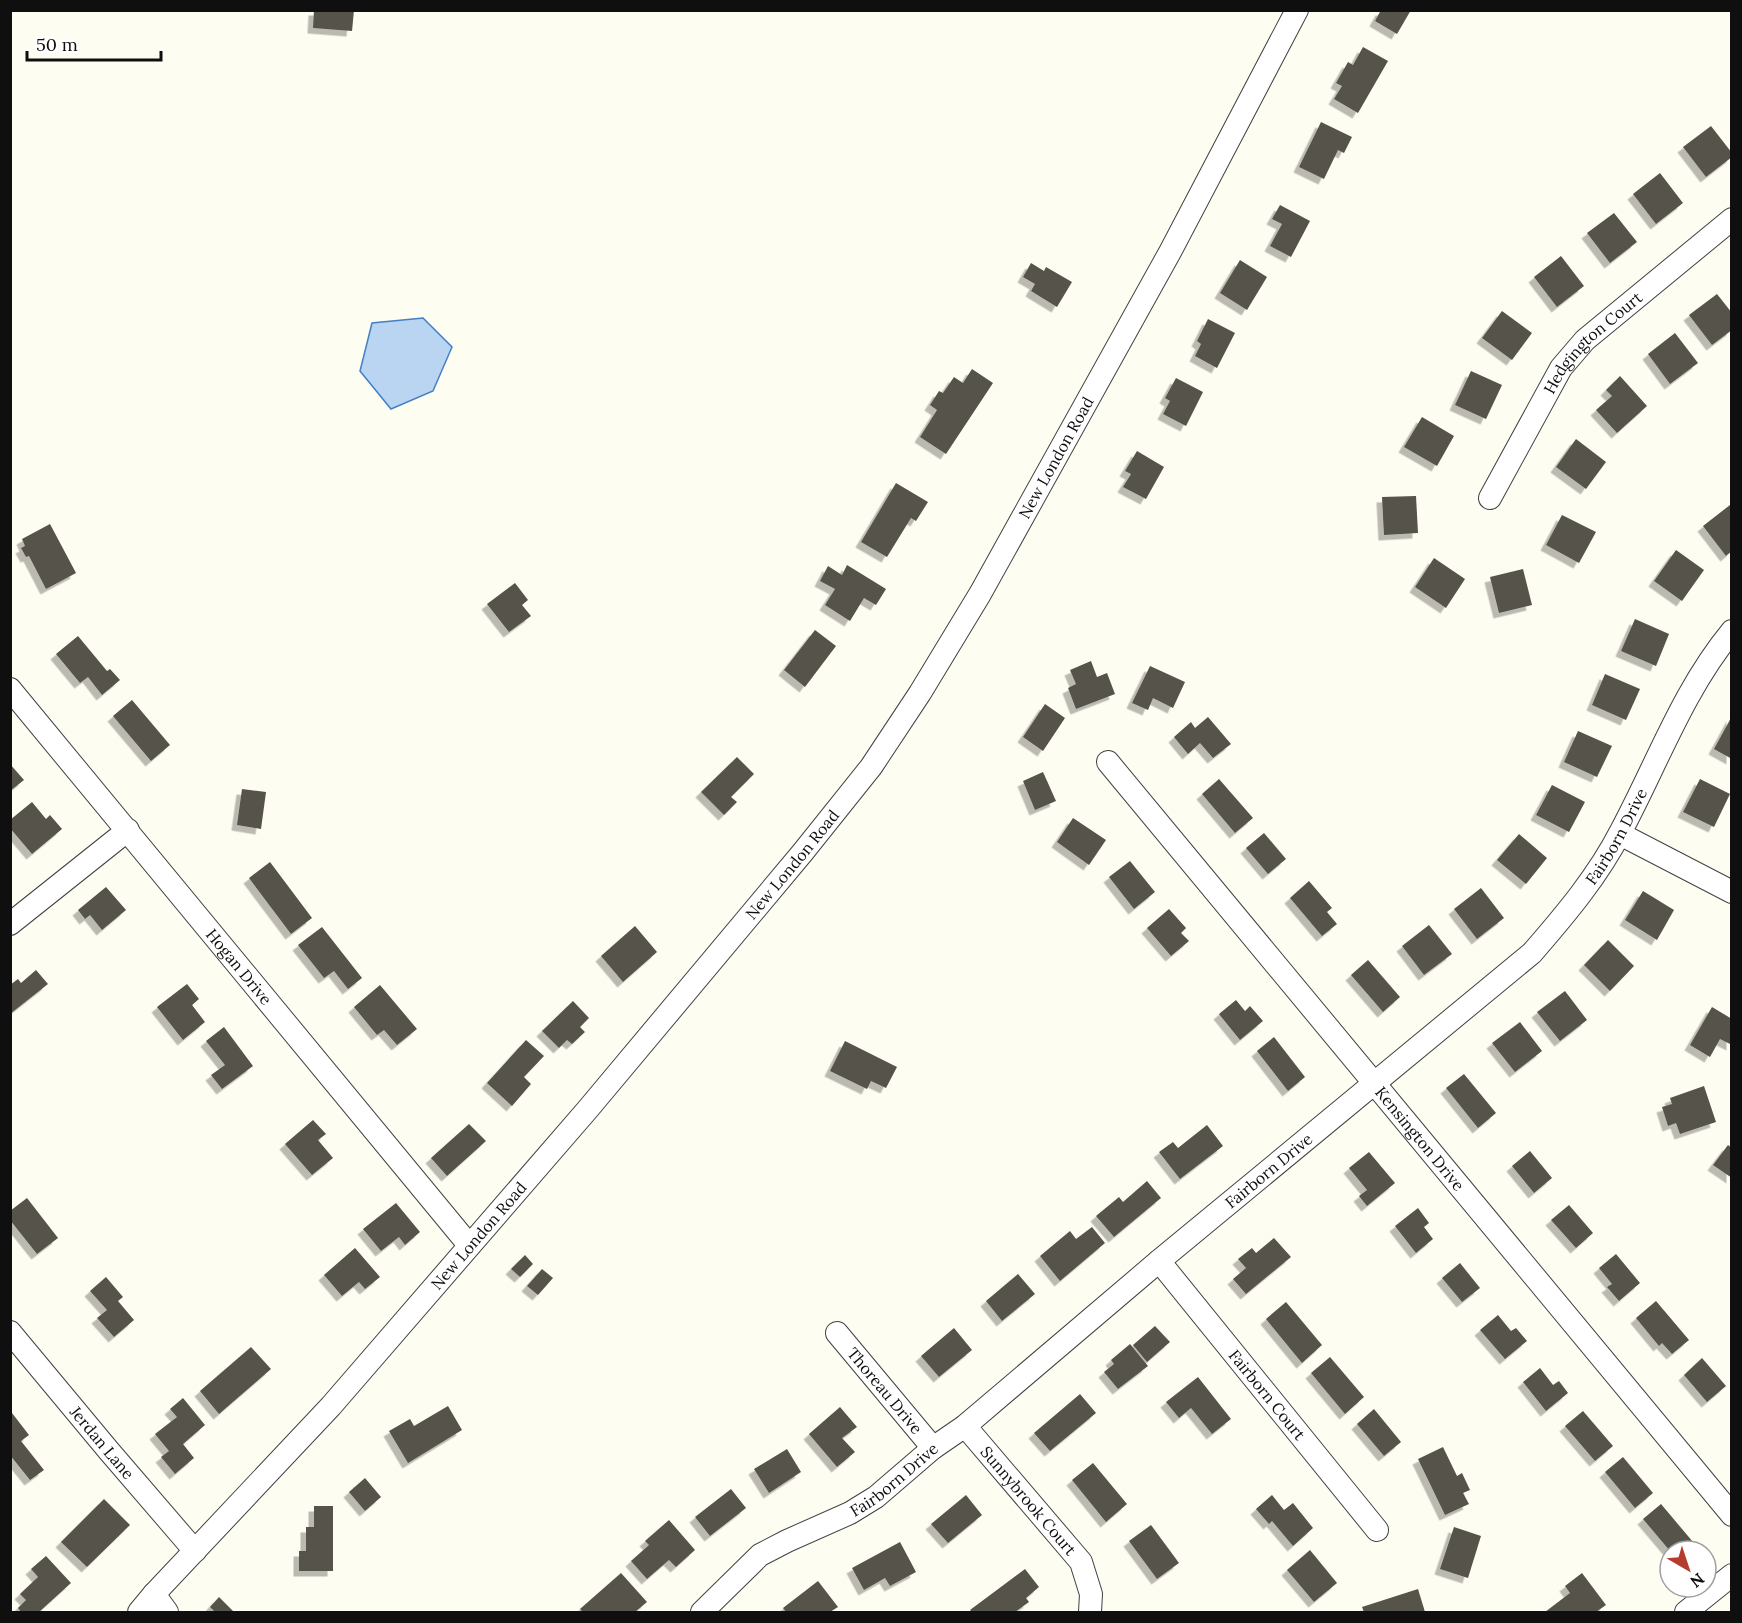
<svg xmlns="http://www.w3.org/2000/svg" width="1742" height="1623" font-family="Lora,serif">
<style>
.water{fill:#b9d5f2;stroke:#457fc5;stroke-width:1.5}
.building{fill:#57524c;filter:url(#shadow)}
.lines{fill:none;stroke-linecap:round;stroke-linejoin:round}
.minor-casing{stroke:#424242;stroke-width:24}
.minor{stroke:#fff;stroke-width:22}
.labels{text-anchor:middle;stroke-width:6;stroke-linejoin:round;paint-order:stroke}
.street-label{font-size:16px;fill:#0f0f0f;stroke:#fff}
</style>
<defs>
<filter id="shadow"><feDropShadow dx="-5.5" dy="5.5" stdDeviation="0" flood-color="#0004"/></filter>
</defs>
<rect width="100%" height="100%" fill="#fefdf2"/>
<!-- water -->
<path class="water" d="M423,318L452,347L433,391L391,409L360,371L372,323Z"/>
<!-- building -->
<g class="building">
<path d="M314,10H354L352,31L313,28Z"/>
<path d="M1381,10H1411L1397,34L1375,21Z"/>
<path d="M1363,47L1388,61L1358,113L1334,99L1342,86L1336,83L1348,62L1353,65Z"/>
<path d="M1321,122L1352,137L1344,153L1338,150L1324,179L1299,167Z"/>
<path d="M1711,126L1732,153V157L1706,177L1683,147Z"/>
<path d="M1660,173L1683,203L1656,224L1633,194Z"/>
<path d="M1280,205L1310,221L1291,257L1270,246L1282,224L1272,219Z"/>
<path d="M1614,213L1637,242L1610,263L1587,233Z"/>
<path d="M1561,256L1584,286L1557,307L1534,277Z"/>
<path d="M1240,260L1267,277L1247,310L1220,293Z"/>
<path d="M1031,263L1044,271L1046,267L1072,282L1057,307L1031,291L1035,284L1023,277Z"/>
<path d="M1717,294L1732,313V330L1712,345L1689,315Z"/>
<path d="M1502,311L1532,333L1512,360L1482,338Z"/>
<path d="M1208,319L1235,333L1217,368L1195,356L1201,344L1197,341Z"/>
<path d="M1675,333L1698,363L1670,384L1648,354Z"/>
<path d="M972,369L993,383L946,454L920,437L937,410L930,405L939,391L943,393L954,377L963,383Z"/>
<path d="M1471,371L1502,385L1486,419L1455,405Z"/>
<path d="M1620,376L1647,406L1617,433L1596,410L1612,396L1606,390Z"/>
<path d="M1176,378L1203,392L1186,426L1163,414L1170,401L1165,398Z"/>
<path d="M1422,417L1454,436L1437,466L1404,447Z"/>
<path d="M1576,439L1606,462L1586,489L1556,467Z"/>
<path d="M1137,451L1164,467L1146,499L1123,487L1131,474L1125,471Z"/>
<path d="M896,483L928,502L916,521L911,518L887,557L861,542Z"/>
<path d="M1416,496L1418,533L1384,535L1382,497Z"/>
<path d="M1730,505L1732,551L1726,556L1703,526Z"/>
<path d="M1562,515L1596,532L1579,563L1546,545Z"/>
<path d="M50,524L76,573L46,589L29,556L26,557L21,548L25,546L22,539Z"/>
<path d="M1676,550L1704,570L1682,601L1654,581Z"/>
<path d="M1434,558L1465,579L1446,608L1415,587Z"/>
<path d="M847,565L886,589L876,605L864,598L850,621L825,605L835,589L820,581L828,566L842,575Z"/>
<path d="M1523,569L1532,605L1499,613L1490,577Z"/>
<path d="M515,583L528,600L522,605L531,616L509,632L487,604Z"/>
<path d="M1635,619L1669,634L1656,666L1621,651Z"/>
<path d="M815,630L836,646L805,687L784,670Z"/>
<path d="M78,636L107,671L110,669L120,680L102,695L88,677L80,683L56,654Z"/>
<path d="M1091,661L1097,677L1107,673L1115,694L1076,709L1068,688L1076,684L1070,670Z"/>
<path d="M1150,666L1185,682L1173,708L1153,698L1148,710L1132,703Z"/>
<path d="M1605,674L1640,689L1626,720L1592,705Z"/>
<path d="M132,700L170,745L151,761L113,716Z"/>
<path d="M1045,704L1065,718L1043,751L1023,737Z"/>
<path d="M1732,716V759L1714,749Z"/>
<path d="M1208,717L1231,744L1213,758L1200,743L1188,754L1174,737L1191,722L1195,728Z"/>
<path d="M1578,731L1612,746L1597,777L1564,762Z"/>
<path d="M737,757L754,774L731,797L737,802L724,815L701,792Z"/>
<path d="M10,764L24,780L10,791Z"/>
<path d="M1043,772L1056,801L1035,810L1023,781Z"/>
<path d="M1219,779L1253,818L1235,833L1202,794Z"/>
<path d="M1700,779L1730,794L1714,827L1683,812Z"/>
<path d="M1552,785L1585,802L1569,832L1536,815Z"/>
<path d="M242,789L266,792L261,829L237,825Z"/>
<path d="M32,802L46,819L50,815L62,829L32,854L10,828V820Z"/>
<path d="M1073,818L1106,840L1089,865L1057,842Z"/>
<path d="M1264,833L1286,859L1268,874L1246,848Z"/>
<path d="M1519,834L1547,858L1526,884L1497,860Z"/>
<path d="M1130,861L1155,892L1134,909L1109,877Z"/>
<path d="M270,862L312,918L291,934L249,878Z"/>
<path d="M1309,881L1332,908L1327,912L1337,924L1322,936L1290,898Z"/>
<path d="M106,887L126,910L102,930L90,915L85,919L78,910Z"/>
<path d="M1481,888L1504,918L1477,939L1454,909Z"/>
<path d="M1643,891L1674,910L1657,940L1625,920Z"/>
<path d="M1169,909L1186,928L1181,933L1189,941L1171,956L1147,928Z"/>
<path d="M1429,925L1452,954L1424,975L1402,946Z"/>
<path d="M635,926L657,952L623,982L601,956Z"/>
<path d="M322,927L362,978L348,989L334,971L324,978L298,945Z"/>
<path d="M1608,940L1634,966L1610,991L1584,965Z"/>
<path d="M1368,960L1400,997L1383,1012L1351,975Z"/>
<path d="M36,970L48,984L10,1014V985L18,979L21,983Z"/>
<path d="M187,984L199,999L192,1005L205,1022L183,1040L157,1007Z"/>
<path d="M380,985L417,1029L397,1045L384,1030L377,1035L354,1007Z"/>
<path d="M1565,991L1587,1020L1560,1041L1537,1012Z"/>
<path d="M1236,1000L1245,1011L1250,1006L1263,1021L1240,1040L1219,1014Z"/>
<path d="M573,1001L589,1018L580,1027L585,1032L572,1044L567,1040L559,1048L542,1031Z"/>
<path d="M1712,1007L1732,1019V1045L1720,1039L1710,1057L1690,1045Z"/>
<path d="M1520,1022L1542,1051L1515,1072L1492,1043Z"/>
<path d="M224,1027L253,1066L222,1089L211,1075L225,1065L206,1041Z"/>
<path d="M1274,1037L1305,1077L1288,1091L1257,1051Z"/>
<path d="M526,1040L544,1056L524,1077L531,1084L512,1106L487,1083Z"/>
<path d="M845,1041L897,1067L886,1088L871,1081L867,1089L830,1071Z"/>
<path d="M1464,1074L1496,1113L1478,1128L1446,1088Z"/>
<path d="M1704,1086L1716,1122L1680,1134L1676,1123L1668,1126L1662,1107L1672,1104L1670,1098Z"/>
<path d="M313,1120L326,1134L318,1140L333,1158L312,1175L285,1144Z"/>
<path d="M469,1124L486,1141L447,1176L431,1158Z"/>
<path d="M1207,1125L1223,1146L1180,1179L1159,1152L1173,1142L1178,1148Z"/>
<path d="M1728,1145L1732,1148V1178L1713,1165Z"/>
<path d="M1530,1151L1552,1178L1534,1193L1512,1166Z"/>
<path d="M1369,1152L1395,1183L1367,1206L1359,1196L1367,1190L1349,1168Z"/>
<path d="M1147,1181L1161,1198L1114,1237L1096,1216L1119,1197L1123,1202Z"/>
<path d="M27,1198L58,1238L37,1254L10,1220V1211Z"/>
<path d="M396,1203L420,1232L405,1245L399,1237L381,1251L363,1229Z"/>
<path d="M1569,1205L1593,1233L1576,1248L1551,1220Z"/>
<path d="M1418,1208L1429,1223L1424,1227L1433,1239L1416,1253L1395,1226Z"/>
<path d="M1092,1227L1105,1243L1060,1281L1040,1256L1070,1231L1076,1239Z"/>
<path d="M1274,1238L1291,1257L1246,1294L1233,1279L1246,1268L1238,1259L1252,1248L1256,1253Z"/>
<path d="M355,1248L380,1277L365,1289L359,1282L342,1296L324,1275Z"/>
<path d="M1616,1254L1640,1283L1619,1301L1607,1287L1612,1284L1599,1268Z"/>
<path d="M525,1255L533,1264L520,1277L511,1269Z"/>
<path d="M1460,1263L1480,1288L1462,1302L1442,1278Z"/>
<path d="M542,1269L553,1278L538,1295L527,1286Z"/>
<path d="M1018,1274L1035,1294L1002,1321L986,1301Z"/>
<path d="M106,1277L123,1297L118,1301L134,1320L114,1337L97,1318L107,1310L90,1291Z"/>
<path d="M1656,1301L1689,1340L1672,1354L1662,1343L1659,1346L1636,1318Z"/>
<path d="M1286,1302L1322,1345L1302,1363L1266,1319Z"/>
<path d="M1498,1315L1511,1331L1516,1328L1527,1341L1505,1359L1480,1330Z"/>
<path d="M1155,1326L1170,1342L1147,1362L1133,1345Z"/>
<path d="M954,1328L972,1350L939,1377L921,1356Z"/>
<path d="M1130,1344L1148,1366L1118,1389L1104,1372L1114,1364L1111,1360Z"/>
<path d="M251,1347L271,1369L219,1414L200,1391Z"/>
<path d="M1330,1357L1364,1397L1345,1414L1311,1373Z"/>
<path d="M1702,1358L1726,1386L1707,1402L1684,1375Z"/>
<path d="M1540,1368L1553,1385L1559,1381L1568,1393L1546,1411L1523,1382Z"/>
<path d="M1198,1377L1231,1419L1212,1434L1191,1408L1179,1418L1166,1402Z"/>
<path d="M1080,1394L1096,1413L1050,1451L1034,1433Z"/>
<path d="M183,1398L205,1425L183,1444L194,1458L175,1474L161,1457L169,1451L155,1434L177,1417L170,1409Z"/>
<path d="M448,1406L462,1430L408,1463L389,1431L410,1419L414,1426Z"/>
<path d="M840,1407L857,1427L842,1438L855,1452L837,1467L809,1434Z"/>
<path d="M1374,1409L1401,1442L1384,1456L1357,1424Z"/>
<path d="M1583,1411L1613,1446L1595,1461L1565,1426Z"/>
<path d="M12,1413L29,1435L21,1441L44,1470L30,1480L10,1455Z"/>
<path d="M1443,1447L1457,1476L1462,1473L1470,1490L1463,1493L1469,1504L1445,1515L1418,1459Z"/>
<path d="M787,1449L801,1472L769,1493L754,1469Z"/>
<path d="M1623,1457L1653,1493L1635,1508L1605,1472Z"/>
<path d="M1093,1463L1127,1504L1106,1522L1072,1480Z"/>
<path d="M365,1478L381,1497L365,1511L349,1492Z"/>
<path d="M731,1489L746,1508L710,1536L695,1517Z"/>
<path d="M966,1495L982,1515L948,1543L931,1524Z"/>
<path d="M1272,1495L1284,1510L1293,1503L1313,1528L1293,1546L1272,1521L1269,1524L1256,1509Z"/>
<path d="M104,1499L130,1525L87,1567L61,1542Z"/>
<path d="M1661,1504L1693,1542L1682,1551H1670L1643,1519Z"/>
<path d="M314,1506H333V1571H299V1551H306V1527H314Z"/>
<path d="M669,1520L695,1550L676,1567L669,1560L647,1579L631,1561L649,1545L645,1541Z"/>
<path d="M1151,1525L1179,1563L1157,1579L1129,1541Z"/>
<path d="M1454,1527L1481,1536L1468,1578L1440,1569Z"/>
<path d="M900,1542L916,1572L890,1586L885,1578L864,1590L852,1568Z"/>
<path d="M1310,1550L1337,1583L1314,1602L1287,1570Z"/>
<path d="M46,1556L71,1583L39,1612H21L18,1608L26,1600L20,1594L38,1577L31,1569Z"/>
<path d="M1025,1569L1039,1587L1026,1598L1029,1602L1015,1612H972L970,1610Z"/>
<path d="M621,1573L647,1602L635,1612H583L580,1609Z"/>
<path d="M1582,1573L1606,1605L1596,1612H1545L1570,1593L1565,1586Z"/>
<path d="M818,1581L838,1607L830,1612H786L783,1608Z"/>
<path d="M1418,1589L1425,1612H1364L1362,1607Z"/>
<path d="M219,1597L234,1612H215L210,1607Z"/>
</g>
<g class="lines">
<!-- minor casing -->
<g class="minor-casing">
<g id="minor">
<path id="s1" d="M1490,498L1561,368L1585,340L1732,219"/>
<path id="s2" d="M10,689L469,1245"/>
<path id="s3" d="M1108,762L1732,1515"/>
<path d="M1620,834L1732,892"/>
<path d="M10,924L128,830"/>
<path id="s4" d="M1159,1261L1377,1530"/>
<path id="s5" d="M10,1332L109,1451L195,1551"/>
<path id="s6" d="M837,1333L933,1448"/>
<path id="s7" d="M965,1426L1081,1562L1091,1594L1090,1612"/>
<path d="M154,1594L167,1612"/>
<path id="s8" d="M139,1612L154,1594L331,1406L588,1109L803,852L871,767L920,693L980,594L1170,252L1297,10"/>
<path id="s9" d="M702,1612L760,1555L787,1541L850,1513L876,1497L933,1448L965,1426L1159,1261L1532,953C1565,915 1598,876 1621,831C1657,764 1683,690 1732,631"/>
<path d="M1686,1612L1732,1575"/>
</g>
</g>
<!-- minor -->
<use href="#minor" class="minor"/>
</g>
<g class="labels">
<!-- street labels -->
<g class="street-label">
<text dy="6" stroke="none"><textPath href="#s1" startOffset="188">Hedgington Court</textPath></text>
<text dy="6" stroke="none"><textPath href="#s8" startOffset="1479">New London Road</textPath></text>
<text dy="6" stroke="none"><textPath href="#s9" startOffset="1208">Fairborn Drive</textPath></text>
<text dy="6" stroke="none"><textPath href="#s8" startOffset="993">New London Road</textPath></text>
<text dy="6" stroke="none"><textPath href="#s2" startOffset="360">Hogan Drive</textPath></text>
<text dy="6" stroke="none"><textPath href="#s3" startOffset="489">Kensington Drive</textPath></text>
<text dy="6" stroke="none"><textPath href="#s9" startOffset="722">Fairborn Drive</textPath></text>
<text dy="6" stroke="none"><textPath href="#s8" startOffset="507">New London Road</textPath></text>
<text dy="6" stroke="none"><textPath href="#s6" startOffset="75">Thoreau Drive</textPath></text>
<text dy="6" stroke="none"><textPath href="#s4" startOffset="172">Fairborn Court</textPath></text>
<text dy="6" stroke="none"><textPath href="#s5" startOffset="144">Jerdan Lane</textPath></text>
<text dy="6" stroke="none"><textPath href="#s9" startOffset="236">Fairborn Drive</textPath></text>
<text dy="6" stroke="none"><textPath href="#s7" startOffset="98">Sunnybrook Court</textPath></text>
</g>
</g>
<!-- border -->
<rect width="1742" height="1623" fill="none" stroke="#0f0f0f" stroke-width="24"/>
<!-- north arrow -->
<g transform="translate(1688 1569) rotate(141)"><circle r="28" fill="#ffffff" stroke="#9f9f9f" stroke-width="1.5"/>
<path d="M0-4.5L10 22L0 15L-10 22Z" fill="#b63c2f"/>
<text y="-9" font-size="16" font-weight="bold" text-anchor="middle" fill="#0f0f0f">N</text>
</g>
<!-- scale -->
<path d="M27 51v9h134v-9" fill="none" stroke="#0f0f0f" stroke-width="3"/>
<text x="36" y="51" font-size="18" fill="#0f0f0f" stroke="#ffffff" stroke-width="4.5" paint-order="stroke">50 m</text>
</svg>
